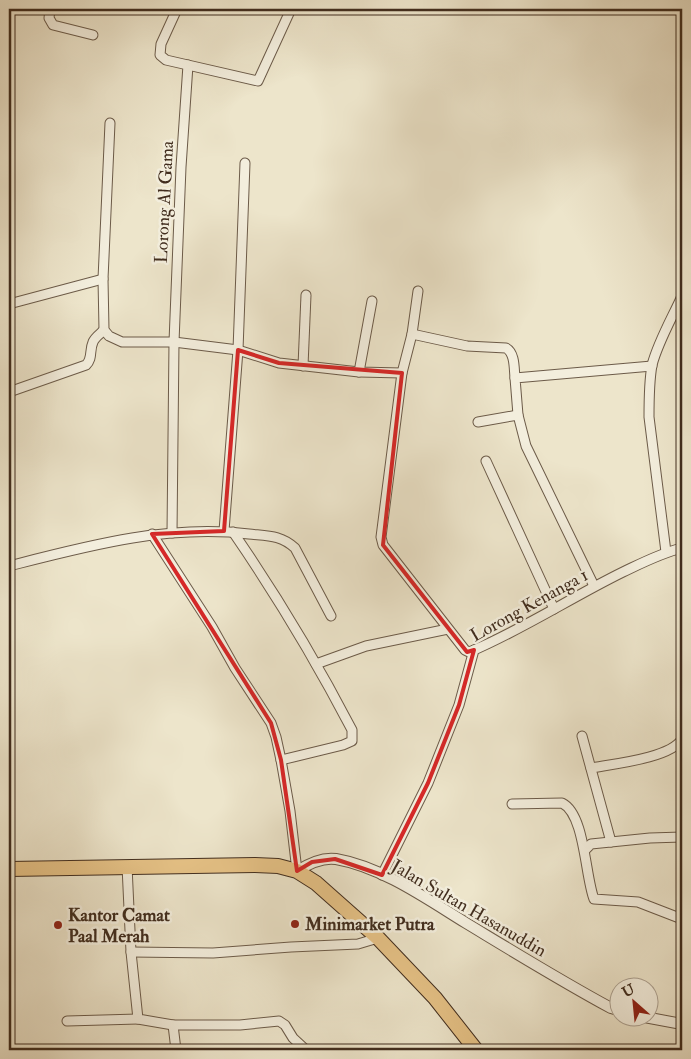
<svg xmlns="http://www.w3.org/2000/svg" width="691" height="1059" font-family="'IM FELL Double Pica',serif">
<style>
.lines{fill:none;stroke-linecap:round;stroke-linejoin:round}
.minor-casing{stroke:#6c5b49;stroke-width:11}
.tertiary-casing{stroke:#6c5b49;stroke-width:12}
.trunk-casing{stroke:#412d1e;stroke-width:16}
.minor{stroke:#f3eedd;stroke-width:9}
.tertiary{stroke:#f3eedd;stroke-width:10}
.trunk{stroke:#e6c286;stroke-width:14}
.marked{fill:none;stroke:#d62828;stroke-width:4;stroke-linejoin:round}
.poi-dot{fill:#8f2418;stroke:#f3eedd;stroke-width:2}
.labels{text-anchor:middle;stroke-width:5;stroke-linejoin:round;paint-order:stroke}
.street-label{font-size:18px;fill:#412d1e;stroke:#f3eedd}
.poi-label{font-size:18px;font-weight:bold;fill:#412d1e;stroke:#f3eedd;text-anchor:start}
</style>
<rect width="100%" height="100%" fill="#ede5cb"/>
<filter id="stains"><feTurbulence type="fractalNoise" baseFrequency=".004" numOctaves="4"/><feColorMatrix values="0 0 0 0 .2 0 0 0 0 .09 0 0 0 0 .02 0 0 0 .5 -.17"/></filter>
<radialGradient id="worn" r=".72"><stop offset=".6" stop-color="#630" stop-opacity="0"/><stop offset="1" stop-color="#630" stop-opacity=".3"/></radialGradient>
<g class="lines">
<!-- minor casing -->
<g class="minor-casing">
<g id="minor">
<path d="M50,9L49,18L53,25L93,35"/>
<path d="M177,9L161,44L160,55L166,60L258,81L291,9"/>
<path d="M110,123L103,279L104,330L109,336L122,342H174L238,350L279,363L359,372L402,373"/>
<path d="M418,291L412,334L402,373L381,537L383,545L465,650L469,652L474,650"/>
<path d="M9,304L103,279"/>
<path d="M412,334L467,346L506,348C515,353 514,368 515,378"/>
<path d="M303,366L306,295"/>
<path d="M359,372L372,301"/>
<path d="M9,392L86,365C93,358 89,351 93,342C95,337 100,334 104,330"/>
<path d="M478,422L518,415"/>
<path d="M486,461L554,609"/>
<path d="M224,531L238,350L245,163"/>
<path d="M233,532C277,596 316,661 352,730V741L343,745L281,760"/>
<path d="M172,533L174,342L181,167L188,65"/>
<path d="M152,534L212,627L235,668L271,723L276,737L281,760L290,811L297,871"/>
<path d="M666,552L649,417C649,400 649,382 652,365C658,342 672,318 682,296"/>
<path d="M9,566C87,546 168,524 249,534C268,536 281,535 295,548L331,616"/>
<path d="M594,586L526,446L518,415L515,378L652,366"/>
<path d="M316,664L366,646L448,629"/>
<path d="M582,736L611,842"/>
<path d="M591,768C613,764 671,758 682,739"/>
<path d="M512,804L562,803C585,814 585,876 594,899L638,902L682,919"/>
<path d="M585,850L591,844L650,838L682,837"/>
<path d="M127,866L131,952L138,1019L173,1025H240L279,1021L285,1025L293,1038L306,1050"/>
<path d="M382,875L428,783L459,705L474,650C525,628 572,597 623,572C642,563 661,553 682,548"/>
<path d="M131,952L213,953L291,947L358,944L378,938"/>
<path d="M67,1021L138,1019"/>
<path d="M173,1025L176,1050"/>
</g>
</g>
<!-- tertiary casing -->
<g class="tertiary-casing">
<g id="tertiary">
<path d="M297,871C308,864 323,857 336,859C382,867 427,899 466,923C514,952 561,981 611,1008L618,1010"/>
<path d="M639,1016L682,1024"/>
</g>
</g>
<!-- trunk casing -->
<g class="trunk-casing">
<path id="trunk" d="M9,869L255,865L278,866L297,871L316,883L378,938L435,998L476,1050"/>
</g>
<!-- minor -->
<use href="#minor" class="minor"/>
<!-- tertiary -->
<use href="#tertiary" class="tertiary"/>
<!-- trunk -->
<use href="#trunk" class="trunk"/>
</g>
<!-- marked area -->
<path class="marked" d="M238,350L279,363L402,373L383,545L467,652L474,650L459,705L428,783L382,875L335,859L312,862L297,871L281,760L271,723L152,534L224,531Z"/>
<!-- markers -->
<g class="poi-dot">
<circle cx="295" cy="924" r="5"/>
<circle cx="58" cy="925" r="5"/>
</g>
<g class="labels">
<!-- street labels -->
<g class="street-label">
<text transform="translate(164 202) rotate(-87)" y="6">Lorong Al Gama</text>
<text transform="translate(529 605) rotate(-29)" y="6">Lorong Kenanga 1</text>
<text transform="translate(469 908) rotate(30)" y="6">Jalan Sultan Hasanuddin</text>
</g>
<!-- poi labels -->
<g class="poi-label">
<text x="68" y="921">Kantor Camat<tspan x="68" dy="21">Paal Merah</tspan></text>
<text x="305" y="930">Minimarket Putra</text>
</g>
</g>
<!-- margin -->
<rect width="691" height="1059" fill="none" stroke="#ede5cb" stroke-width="30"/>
<rect x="10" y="10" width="671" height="1039" fill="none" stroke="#412d1e" stroke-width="2.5"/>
<rect x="15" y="15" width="661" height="1029" fill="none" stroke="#412d1e"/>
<!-- north arrow -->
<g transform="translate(634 1002) rotate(333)"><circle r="24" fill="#f3eedd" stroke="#aca191"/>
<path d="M0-4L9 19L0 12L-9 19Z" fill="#8f2418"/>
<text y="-8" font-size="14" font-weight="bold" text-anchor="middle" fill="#412d1e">U</text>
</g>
<rect width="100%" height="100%" filter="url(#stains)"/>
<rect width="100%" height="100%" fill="url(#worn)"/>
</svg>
